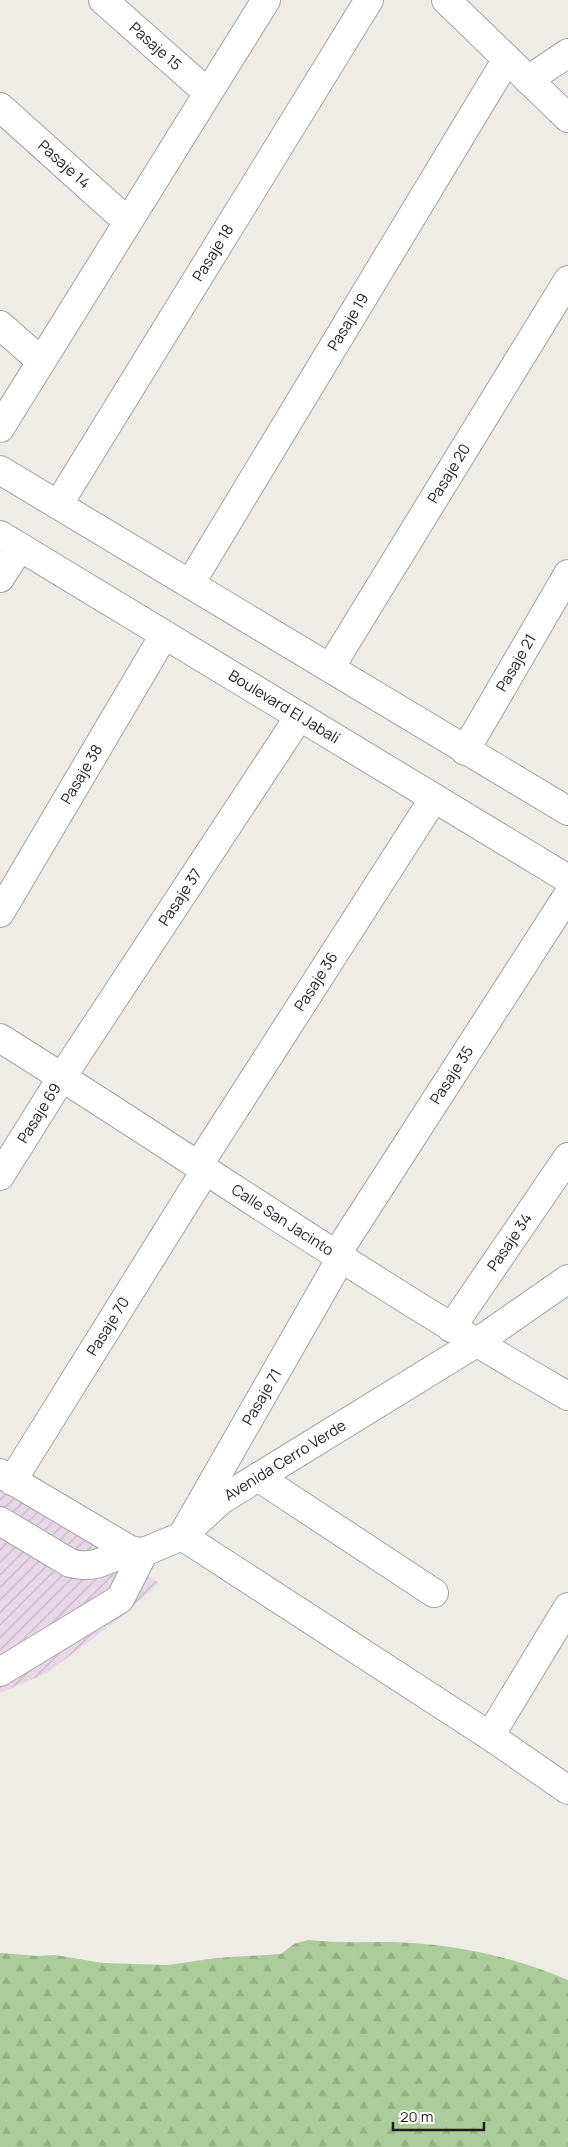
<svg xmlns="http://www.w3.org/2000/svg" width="568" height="2147" font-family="Manrope,sans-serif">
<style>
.industrial{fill:url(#industrial-furrows)}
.forest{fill:url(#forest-firs)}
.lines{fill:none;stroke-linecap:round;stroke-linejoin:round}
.minor-casing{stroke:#a2a2a2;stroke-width:30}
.minor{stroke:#fff;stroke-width:28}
.labels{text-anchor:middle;stroke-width:4;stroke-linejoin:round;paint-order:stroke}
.street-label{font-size:15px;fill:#1e1e1e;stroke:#fff}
</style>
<defs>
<pattern id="industrial-furrows" width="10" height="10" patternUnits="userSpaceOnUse" patternTransform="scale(1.25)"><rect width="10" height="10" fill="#e8d7e6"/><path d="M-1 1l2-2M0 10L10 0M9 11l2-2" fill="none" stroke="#c7b8c5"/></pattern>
<pattern id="forest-firs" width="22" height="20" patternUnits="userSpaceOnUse" patternTransform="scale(1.25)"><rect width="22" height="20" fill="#adcc9b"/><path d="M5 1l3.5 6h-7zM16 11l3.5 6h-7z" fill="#94af85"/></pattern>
</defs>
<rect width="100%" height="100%" fill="#efebe5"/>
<!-- industrial -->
<path class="industrial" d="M0,1484L159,1583L122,1616L47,1673L0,1693Z"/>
<!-- forest -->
<path class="forest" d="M308,1940C335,1943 361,1942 389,1942C450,1943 512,1956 568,1980V2147H0V1953L38,1956L55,1955L103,1963L168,1965L216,1958L281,1954L294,1944Z"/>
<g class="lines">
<!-- minor casing -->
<g class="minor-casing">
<g id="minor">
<path id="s1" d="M103,0L208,93"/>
<path d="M446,0L568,118"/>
<path d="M528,80L568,53"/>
<path id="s2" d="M0,107L128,222"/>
<path d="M0,325L41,361"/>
<path d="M0,428L266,0"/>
<path d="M0,470L568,811"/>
<path id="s3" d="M58,505L369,0"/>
<path id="s4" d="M0,535L568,879"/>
<path d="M0,578L20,547"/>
<path id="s5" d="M190,584L507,59"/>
<path id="s6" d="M330,668L568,280"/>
<path id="s7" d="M465,751L568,574"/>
<path id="s8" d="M0,913L164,635"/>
<path id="s9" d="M0,1038C190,1157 373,1285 568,1396"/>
<path id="s10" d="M198,1166L434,798"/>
<path id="s11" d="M0,1176L62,1077L299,717"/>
<path id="s12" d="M336,1255L568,895"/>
<path d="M341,1258L182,1536L490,1736L568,1790"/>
<path id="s13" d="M451,1328L568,1157"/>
<path id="s14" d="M0,1473L130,1550L144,1552L182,1536L221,1500L476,1343L568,1279"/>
<path d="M258,1477L434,1593"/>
<path id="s15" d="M12,1481L205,1171"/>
<path d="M0,1521L70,1563C92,1570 110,1559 130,1550"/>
<path d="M0,1672L120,1599L144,1552"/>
<path d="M490,1736L568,1607"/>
</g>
</g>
<!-- minor -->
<use href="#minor" class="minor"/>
</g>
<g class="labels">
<!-- street labels -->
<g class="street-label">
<text dy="5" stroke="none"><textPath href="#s1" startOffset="70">Pasaje 15</textPath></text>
<text dy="5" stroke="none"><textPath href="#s2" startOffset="86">Pasaje 14</textPath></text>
<text dy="5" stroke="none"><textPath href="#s3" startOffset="296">Pasaje 18</textPath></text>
<text dy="5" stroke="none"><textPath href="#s5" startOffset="306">Pasaje 19</textPath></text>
<text dy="5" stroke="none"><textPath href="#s6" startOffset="228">Pasaje 20</textPath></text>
<text dy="5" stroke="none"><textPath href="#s7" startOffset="102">Pasaje 21</textPath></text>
<text dy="5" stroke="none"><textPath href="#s4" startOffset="332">Boulevard El Jabalí</textPath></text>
<text dy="5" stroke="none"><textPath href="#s8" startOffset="161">Pasaje 38</textPath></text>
<text dy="5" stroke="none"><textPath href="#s11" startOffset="332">Pasaje 37</textPath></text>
<text dy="5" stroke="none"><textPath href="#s10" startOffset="219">Pasaje 36</textPath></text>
<text dy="5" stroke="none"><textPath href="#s12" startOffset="214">Pasaje 35</textPath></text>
<text dy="5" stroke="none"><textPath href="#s11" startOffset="74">Pasaje 69</textPath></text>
<text dy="5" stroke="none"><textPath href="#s9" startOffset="336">Calle San Jacinto</textPath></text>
<text dy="5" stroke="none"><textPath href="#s13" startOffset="104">Pasaje 34</textPath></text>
<text dy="5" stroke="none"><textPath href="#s15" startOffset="182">Pasaje 70</textPath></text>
<text transform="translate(262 1397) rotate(-60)" y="5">Pasaje 71</text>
<text dy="5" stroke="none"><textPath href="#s14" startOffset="335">Avenida Cerro Verde</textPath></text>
</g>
</g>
<!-- scale -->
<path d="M393 2122v8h91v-8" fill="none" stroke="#1e1e1e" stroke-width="2.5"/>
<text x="400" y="2122" font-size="15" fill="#1e1e1e" stroke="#ffffff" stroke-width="4" paint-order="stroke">20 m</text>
</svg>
